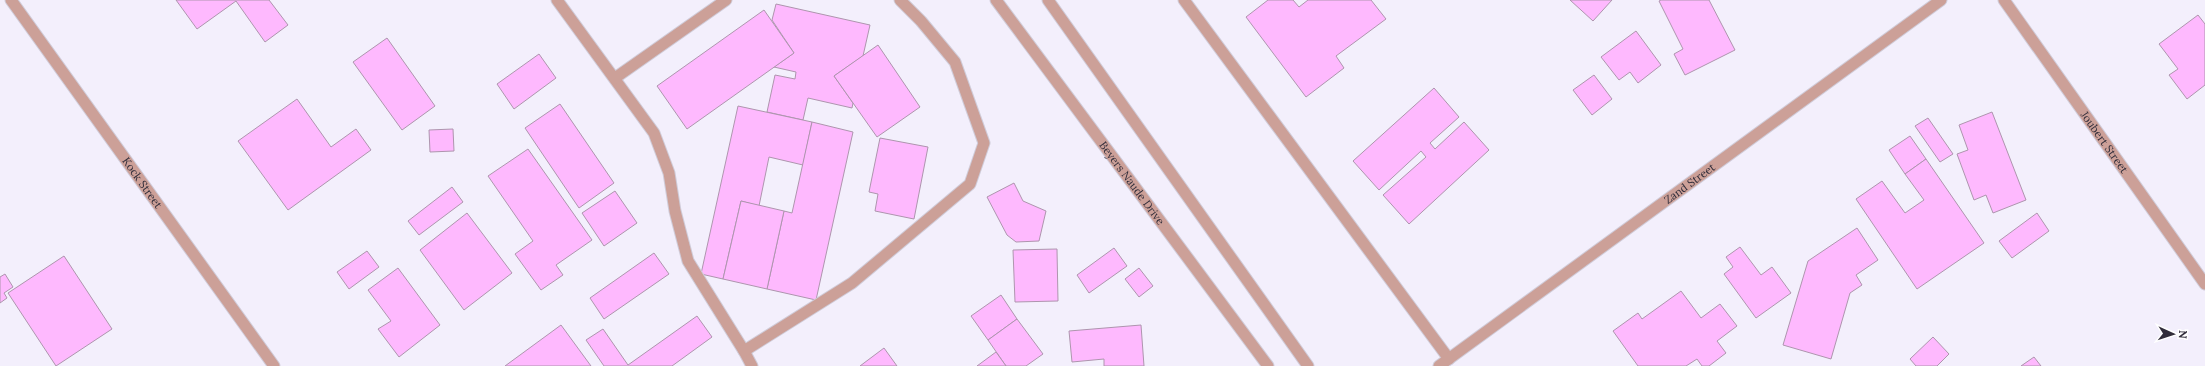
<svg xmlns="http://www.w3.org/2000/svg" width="2205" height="366" font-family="Lora,serif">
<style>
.building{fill:#feb9fe;stroke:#ae95ae}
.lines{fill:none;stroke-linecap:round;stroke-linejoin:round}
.service-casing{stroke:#d0ccd9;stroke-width:13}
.minor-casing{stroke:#d0ccd9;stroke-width:13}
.tertiary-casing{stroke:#d0ccd9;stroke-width:13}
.service{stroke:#cca098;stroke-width:11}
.minor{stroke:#cca098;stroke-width:11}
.tertiary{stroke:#cca098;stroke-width:11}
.labels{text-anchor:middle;stroke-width:3;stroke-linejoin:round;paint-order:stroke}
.street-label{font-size:11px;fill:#312d3a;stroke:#fff}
</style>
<rect width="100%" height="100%" fill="#f3effc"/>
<!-- building -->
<g class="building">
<path d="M176,0H269L288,25L265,42L236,1L197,29Z"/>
<path d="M1268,0H1293L1299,7L1308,0H1371L1386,19L1336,56L1344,68L1306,97L1246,17Z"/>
<path d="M1570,0H1612L1593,21Z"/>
<path d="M1661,0H1709L1735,50L1685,75L1674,54L1683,49L1659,1Z"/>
<path d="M776,4L870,25L863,56L834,76L853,103L852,108L808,98L803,120L767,112L775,75L795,79L796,72L774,67L794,53L772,20Z"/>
<path d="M764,10L794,53L687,129L657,86Z"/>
<path d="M2198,15L2205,24V85L2187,99L2169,75L2178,69L2159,44Z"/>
<path d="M1636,31L1661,65L1638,83L1630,72L1619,80L1601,57Z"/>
<path d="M387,38L435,106L402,130L353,62Z"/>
<path d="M878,45L920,107L877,137L834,76Z"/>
<path d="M539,54L556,78L514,109L497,84Z"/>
<path d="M1594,75L1612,99L1592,115L1573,90Z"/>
<path d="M1434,88L1459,117L1430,143L1435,149L1464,122L1489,150L1409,224L1383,195L1426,157L1421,151L1379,190L1353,161Z"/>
<path d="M297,99L331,147L356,129L371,150L288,210L238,141Z"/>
<path d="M560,104L614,183L579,208L525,128Z"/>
<path d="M738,106L812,122L803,165L769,157L759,206L741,201L723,279L701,274Z"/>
<path d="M1992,112L2026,200L1993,213L1986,195L1974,200L1957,154L1968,150L1959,125Z"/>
<path d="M1928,118L1953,154L1940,162L1915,126Z"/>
<path d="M812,122L853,132L816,300L767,289L784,211L792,213Z"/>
<path d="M453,129L454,151L430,152L429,130Z"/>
<path d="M1910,136L1926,159L1905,174L1889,150Z"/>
<path d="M880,138L928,147L914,219L875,211L878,194L869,192Z"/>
<path d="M528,149L592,240L556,265L563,275L541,290L515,254L533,241L488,176Z"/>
<path d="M1926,159L1984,243L1917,289L1856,199L1882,181L1905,213L1924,200L1905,174Z"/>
<path d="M1014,183L1023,201L1046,211L1039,241L1016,242L1007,235L987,197Z"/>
<path d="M452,187L463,202L419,235L408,221Z"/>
<path d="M615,191L637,223L604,246L582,213Z"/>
<path d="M741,201L784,211L767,289L723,279Z"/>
<path d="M467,213L512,273L464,310L420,250Z"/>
<path d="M2037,213L2049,231L2012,258L1999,241Z"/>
<path d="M1857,228L1878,260L1856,275L1862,285L1850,293L1831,359L1783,345L1808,261Z"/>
<path d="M1740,247L1761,275L1772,267L1791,293L1756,318L1724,274L1733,267L1726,257Z"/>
<path d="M1114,248L1127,266L1089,293L1077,275Z"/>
<path d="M1057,249L1058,301L1015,302L1013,250Z"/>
<path d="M367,251L379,267L349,289L337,272Z"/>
<path d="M654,253L669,274L604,319L590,298Z"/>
<path d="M64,256L112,329L56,366L8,293Z"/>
<path d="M398,268L440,325L399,357L378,329L391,321L368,290Z"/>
<path d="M1139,268L1153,286L1139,297L1125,279Z"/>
<path d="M5,274L13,287L4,293L7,298L0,303V277Z"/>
<path d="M1681,291L1701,318L1720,304L1737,326L1717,341L1726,353L1709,366H1702L1697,359L1686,366H1638L1613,331L1638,313L1642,319Z"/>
<path d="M1001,295L1017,319L988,340L971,316Z"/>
<path d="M697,316L712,337L672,366H604L586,340L603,329L628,365Z"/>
<path d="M1017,319L1043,354L1026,366H1006L988,340Z"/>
<path d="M561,325L591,366H505Z"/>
<path d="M1141,325L1144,366H1104V359L1072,362L1069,331Z"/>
<path d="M1933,337L1949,354L1937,366H1916L1910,359Z"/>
<path d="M884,348L897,366H860Z"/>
<path d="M996,352L1006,366H977Z"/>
<path d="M2034,357L2041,366H2021Z"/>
</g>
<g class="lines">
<!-- service casing -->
<g class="service-casing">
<g id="service">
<path d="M557,0L654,133L669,173L675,211L688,261L744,351L752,366"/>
<path d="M1184,0L1449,359"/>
<path d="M615,78L726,0"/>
<path d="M744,351L852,283L970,184L984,143L955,62L921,21L900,0"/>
</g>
</g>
<!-- minor casing -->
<g class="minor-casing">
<g id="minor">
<path id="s1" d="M11,0L274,366"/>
<path id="s2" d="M2004,0L2205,284"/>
<path id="s3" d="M1439,366L1941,0"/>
</g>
</g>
<!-- tertiary casing -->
<g class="tertiary-casing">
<g id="tertiary">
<path id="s4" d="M996,0L1268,366"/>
<path d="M1048,0L1308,366"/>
</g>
</g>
<!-- service -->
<use href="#service" class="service"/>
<!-- minor -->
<use href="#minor" class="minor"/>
<!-- tertiary -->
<use href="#tertiary" class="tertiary"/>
</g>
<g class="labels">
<!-- street labels -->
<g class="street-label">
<text dy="4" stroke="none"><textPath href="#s2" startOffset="174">Joubert Street</textPath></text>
<text dy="4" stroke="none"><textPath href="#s1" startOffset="225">Kock Street</textPath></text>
<text dy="4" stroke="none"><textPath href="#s4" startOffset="228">Beyers Naude Drive</textPath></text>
<text dy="4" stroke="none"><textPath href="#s3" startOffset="310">Zand Street</textPath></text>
</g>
</g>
<!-- north arrow -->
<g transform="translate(2173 334) rotate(93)" stroke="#ffffff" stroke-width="3" paint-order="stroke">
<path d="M0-3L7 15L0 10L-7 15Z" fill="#312d3a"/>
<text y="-6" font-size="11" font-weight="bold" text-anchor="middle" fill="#312d3a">N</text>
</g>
</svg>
